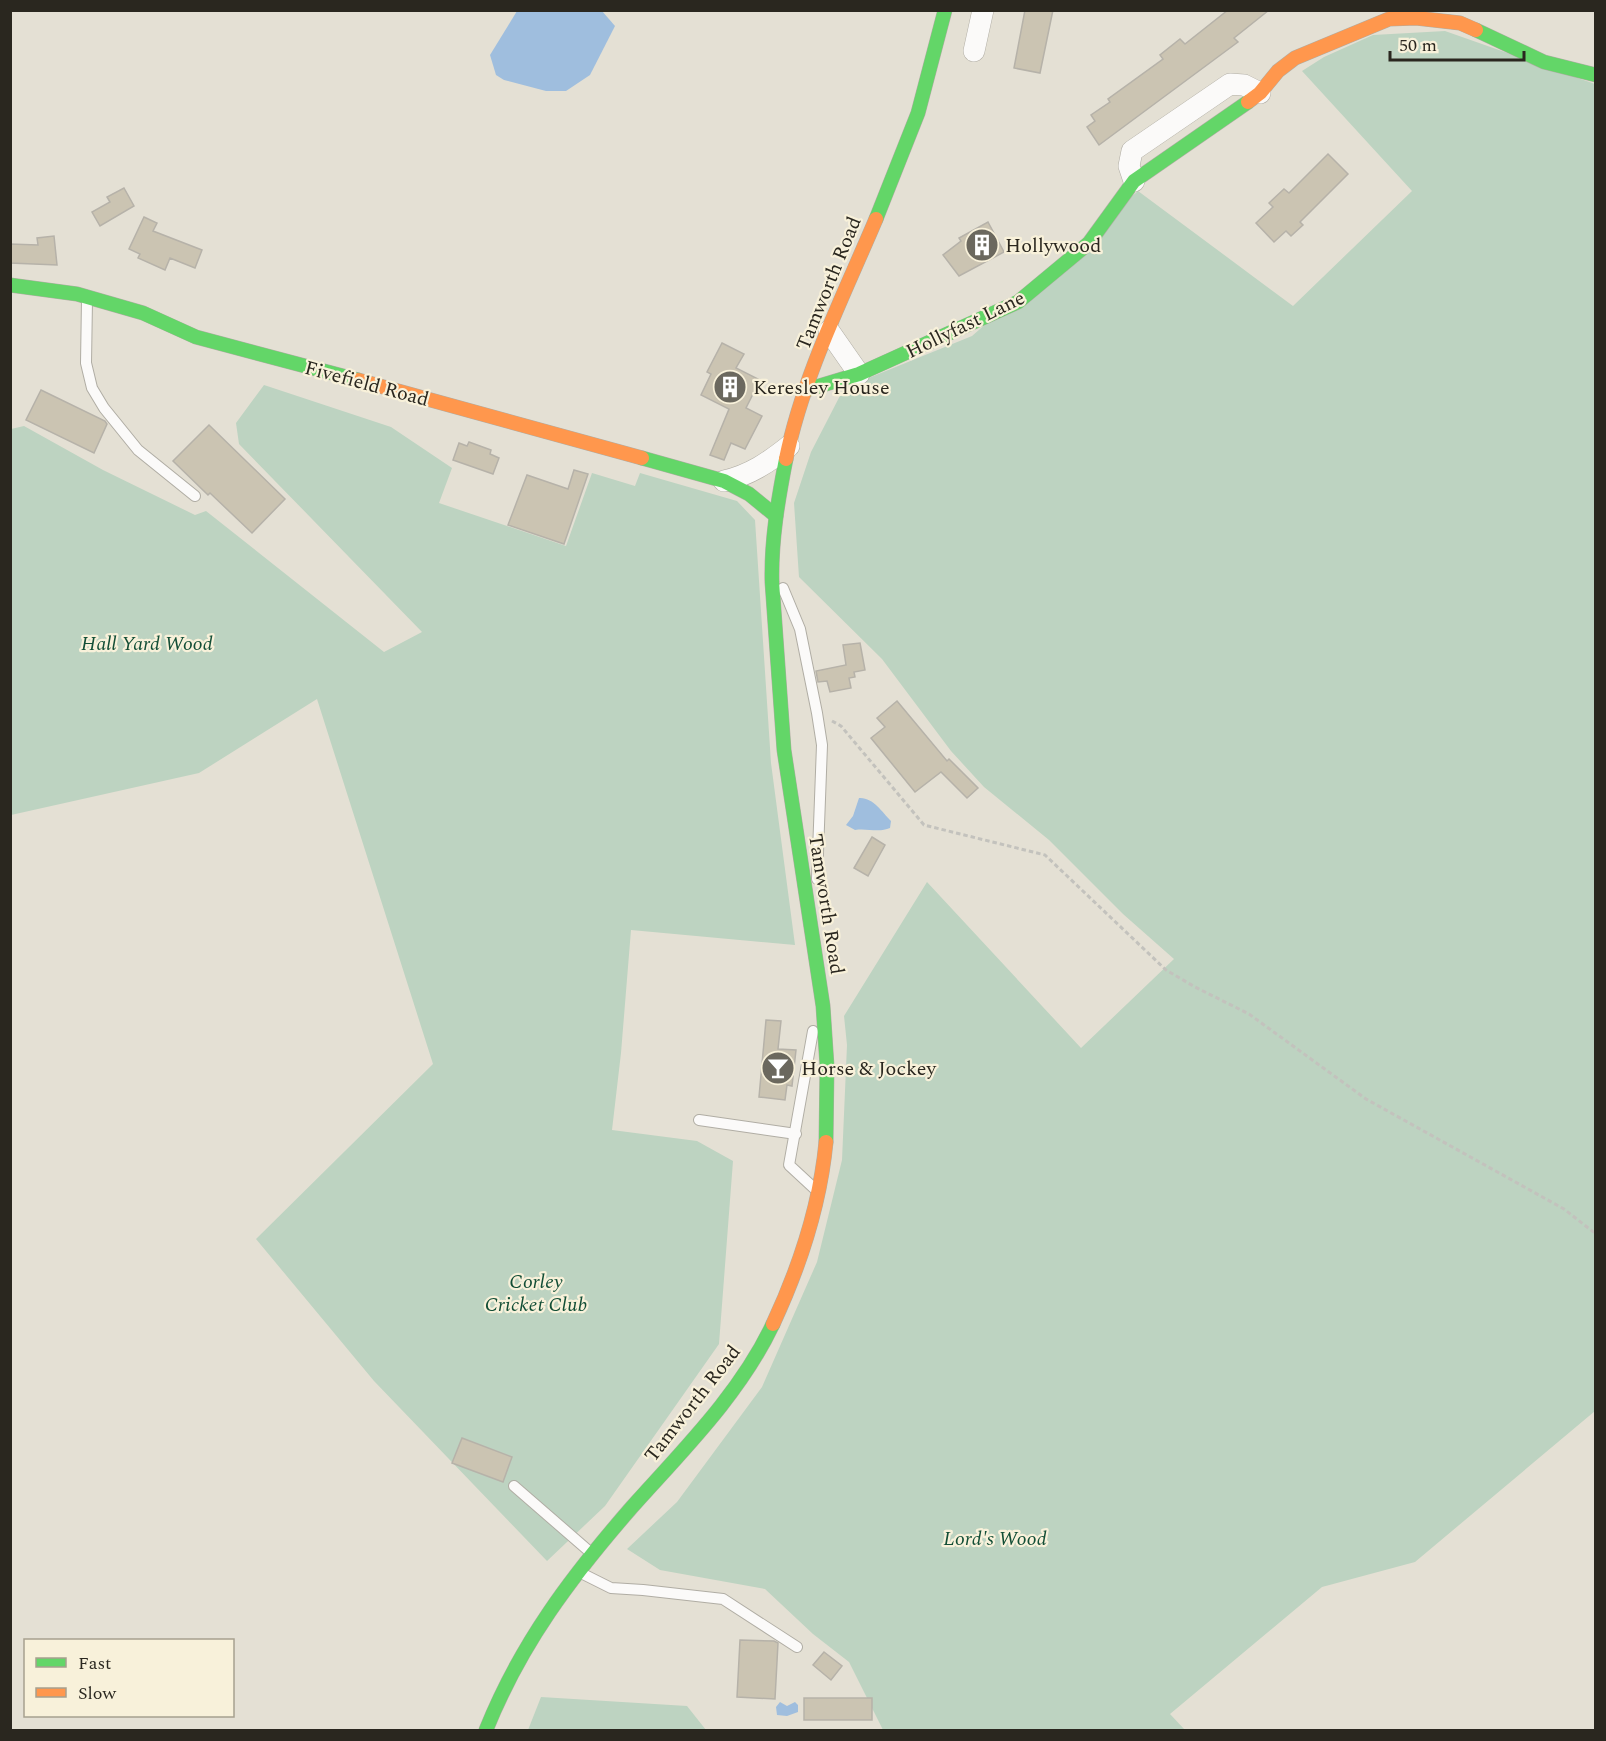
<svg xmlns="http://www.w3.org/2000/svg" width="1606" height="1741" font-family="Spectral,serif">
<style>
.green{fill:#bdd3c1}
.water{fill:#9fbede}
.building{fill:#cbc4b2;stroke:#b6b2a9;stroke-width:1.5}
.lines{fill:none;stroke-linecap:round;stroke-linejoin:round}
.lane-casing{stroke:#b0ada4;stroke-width:12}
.street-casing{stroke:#b0ada4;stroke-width:22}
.fast-casing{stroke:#b0ada4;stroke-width:15}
.slow-casing{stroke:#b0ada4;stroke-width:15}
.path{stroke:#c3c2bd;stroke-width:3;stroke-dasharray:4.5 3;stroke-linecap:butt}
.lane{stroke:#fbfaf9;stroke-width:10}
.street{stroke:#fbfaf9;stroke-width:21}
.fast{stroke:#63d668;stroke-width:14}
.slow{stroke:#ff974d;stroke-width:14}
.labels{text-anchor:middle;stroke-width:4.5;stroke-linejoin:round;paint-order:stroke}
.poi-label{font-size:20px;fill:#2a271f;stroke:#f8f1da;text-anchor:start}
.street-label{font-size:20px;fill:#2a271f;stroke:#f8f1da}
.park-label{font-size:20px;font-style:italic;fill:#124e36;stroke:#f8f1da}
</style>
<rect width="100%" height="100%" fill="#e4e0d4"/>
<!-- green -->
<g class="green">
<path d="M1445,31L1595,84V1411L1415,1562L1322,1587L1170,1714L1185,1730H883L849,1662L813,1634L765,1589L660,1570L627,1549L677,1502L762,1387L817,1262L842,1160L847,1045L844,1016L927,882L1081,1048L1174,959L1123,914L1049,840L984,787L951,751L882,659L799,577L794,503L811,452L844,388L972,336L1138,191L1293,306L1412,191L1302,71L1324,57L1373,35Z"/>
<path d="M264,385L391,427L452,468L439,503L566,546L592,473L635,486L640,473L737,501L755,520L771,763L795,945L631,930L621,1053L612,1130L697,1141L733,1161L719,1344L605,1506L547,1561L374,1381L256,1239L433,1064L317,699L199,773L11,815V429L24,426L103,470L195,515L206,511L384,652L422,632L239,444L236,423Z"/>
<path d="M541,1697L687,1706L706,1730H528Z"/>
</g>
<!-- water -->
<g class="water">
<path d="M587,10L602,11L615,26L590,75L566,91H546L504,80L496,75L490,55L517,11Z"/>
<path d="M859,798C873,797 882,812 891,821L890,828C879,833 867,828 855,830L846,825L853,816Z"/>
<path d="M780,1702L787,1706L795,1702L798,1705V1712L787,1716L777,1715L776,1707Z"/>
</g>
<!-- building -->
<g class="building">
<path d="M1025,10H1053L1040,73L1014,68Z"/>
<path d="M1228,10H1269L1234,38L1238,42L1099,145L1087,127L1095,121L1091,115L1110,102L1108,99L1163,59L1160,55L1180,39L1185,44Z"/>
<path d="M1328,154L1348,174L1300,222L1303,225L1291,236L1286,231L1274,242L1256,223L1273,207L1269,203L1284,189L1289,193Z"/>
<path d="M124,188L134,206L100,226L92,212L110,202L107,197Z"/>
<path d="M144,217L157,223L153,231L202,250L195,268L170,258L165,270L138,258L140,254L129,249Z"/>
<path d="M988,222L1004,252L959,276L943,255L961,241L959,238Z"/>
<path d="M54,236L57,265L10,263V244L38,245L37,238Z"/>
<path d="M722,343L744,354L736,368L760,380L746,408L762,416L745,449L731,443L724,460L710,455L729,409L701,395L711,374L707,372Z"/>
<path d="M41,390L105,421L107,424L94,453L26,420Z"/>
<path d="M209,425L285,499L252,533L210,493L208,495L173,461Z"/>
<path d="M469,442L491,450L490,454L499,458L493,474L453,460L459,443L467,446Z"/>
<path d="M574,470L588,474L564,544L508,525L527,475L568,489Z"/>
<path d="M860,643L865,670L854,672L855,677L849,678L851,688L830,692L827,681L818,682L816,671L846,665L843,645Z"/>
<path d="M897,701L947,761L949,759L978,788L967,798L941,772L915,792L871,738L885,727L877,718Z"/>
<path d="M872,837L885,845L868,876L854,868Z"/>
<path d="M766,1020L781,1021L778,1049L796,1050L792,1086L787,1085L785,1100L759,1097Z"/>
<path d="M462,1438L512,1457L503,1482L452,1463Z"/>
<path d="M740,1640L774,1641L778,1643L775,1699L737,1697Z"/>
<path d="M824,1652L842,1666L831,1680L813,1665Z"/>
<rect x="804" y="1698" width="68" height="22"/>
</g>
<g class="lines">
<!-- lane casing -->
<g class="lane-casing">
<g id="lane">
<path d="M87,300L86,363L92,388L104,408L138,450L195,496"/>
<path d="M783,588L800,629L817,713L822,745L817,879"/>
<path d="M813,1031L789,1165L816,1190"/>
<path d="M699,1120L796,1134"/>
<path d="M514,1486L590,1552"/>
<path d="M581,1573L611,1588L643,1590L723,1599L797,1647"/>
</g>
</g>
<!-- street casing -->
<g class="street-casing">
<g id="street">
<path d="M974,51L983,10"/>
<path d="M1134,181L1129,166L1132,151L1230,84L1244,85L1260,93"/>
<path d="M829,331L859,374"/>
<path d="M724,481C750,475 769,462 789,446"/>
</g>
</g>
<!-- fast casing -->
<g class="fast-casing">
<g id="fast">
<path d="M1476,30L1544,62L1596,75"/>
<path d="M876,219L918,113L945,10"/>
<path d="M10,285L77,294L143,313L196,337L358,380"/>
<path d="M806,390L859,374L1018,302L1089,243L1134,181L1248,102"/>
<path d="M642,458L724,481L749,494L776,516"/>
<path d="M786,459C778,500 771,541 772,582L784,750L823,1006L827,1066L826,1142"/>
<path d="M486,1730C521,1643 571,1577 632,1507C683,1450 740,1394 773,1324"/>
</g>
</g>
<!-- slow casing -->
<g class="slow-casing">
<g id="slow">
<path d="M1248,102L1260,93L1278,71L1295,58L1389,19L1416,18L1460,23L1476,30"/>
<path d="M358,380L642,458"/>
<path d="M786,459C803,376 843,297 876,219"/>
<path d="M773,1324C800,1266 820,1205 826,1142"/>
</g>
</g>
<!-- path -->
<path class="path" d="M832,721L841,726L924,825L1045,855L1166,970L1195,987L1249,1014L1366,1099L1564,1209L1596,1234"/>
<!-- lane -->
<use href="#lane" class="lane"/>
<!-- street -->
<use href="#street" class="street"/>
<!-- fast -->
<use href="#fast" class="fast"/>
<!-- slow -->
<use href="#slow" class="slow"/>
</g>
<!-- icons -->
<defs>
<g id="building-disc" transform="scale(1.725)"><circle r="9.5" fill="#6b685e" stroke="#f8f1da"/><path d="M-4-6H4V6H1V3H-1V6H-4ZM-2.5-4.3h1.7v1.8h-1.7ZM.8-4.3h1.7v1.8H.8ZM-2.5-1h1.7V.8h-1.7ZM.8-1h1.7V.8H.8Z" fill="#fff"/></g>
<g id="bar-disc" transform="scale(1.725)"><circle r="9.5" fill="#6b685e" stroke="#f8f1da"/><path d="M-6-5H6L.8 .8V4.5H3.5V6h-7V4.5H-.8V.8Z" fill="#fff"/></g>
</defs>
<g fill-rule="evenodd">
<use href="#building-disc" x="982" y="245"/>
<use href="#building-disc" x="730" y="387"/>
<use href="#bar-disc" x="778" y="1068"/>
</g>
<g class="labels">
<!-- poi labels -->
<g class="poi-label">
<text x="1005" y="252">Hollywood</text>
<text x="753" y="394">Keresley House</text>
<text x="801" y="1075">Horse &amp; Jockey</text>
</g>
<!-- street labels -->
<g class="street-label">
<text transform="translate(828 283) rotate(-68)" y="7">Tamworth Road</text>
<text transform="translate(965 324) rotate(-26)" y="7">Hollyfast Lane</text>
<text transform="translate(367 383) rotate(15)" y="7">Fivefield Road</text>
<text transform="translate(827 904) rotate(81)" y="7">Tamworth Road</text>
<text transform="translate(692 1403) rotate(-52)" y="7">Tamworth Road</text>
</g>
<!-- park labels -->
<g class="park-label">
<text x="147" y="650">Hall Yard Wood</text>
<text x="536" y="1288">Corley<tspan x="536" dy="23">Cricket Club</tspan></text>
<text x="995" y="1545">Lord's Wood</text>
</g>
</g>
<!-- border -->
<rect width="1606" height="1741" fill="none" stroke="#2a271f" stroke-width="24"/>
<!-- legend -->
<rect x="24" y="1639" width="210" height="78" fill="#f8f1da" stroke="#a6a08f" stroke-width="1.5"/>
<rect x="36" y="1658" width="30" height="9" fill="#63d668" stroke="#a6a08f" stroke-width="1.5"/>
<text x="78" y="1669" font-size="18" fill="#2a271f">Fast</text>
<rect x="36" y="1688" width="30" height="9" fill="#ff974d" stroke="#a6a08f" stroke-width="1.5"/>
<text x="78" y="1699" font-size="18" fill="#2a271f">Slow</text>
<!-- scale -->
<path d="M1390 51v9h134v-9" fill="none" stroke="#2a271f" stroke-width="3"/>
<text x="1399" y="51" font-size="18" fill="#2a271f" stroke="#f8f1da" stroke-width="4.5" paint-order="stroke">50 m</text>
</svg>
